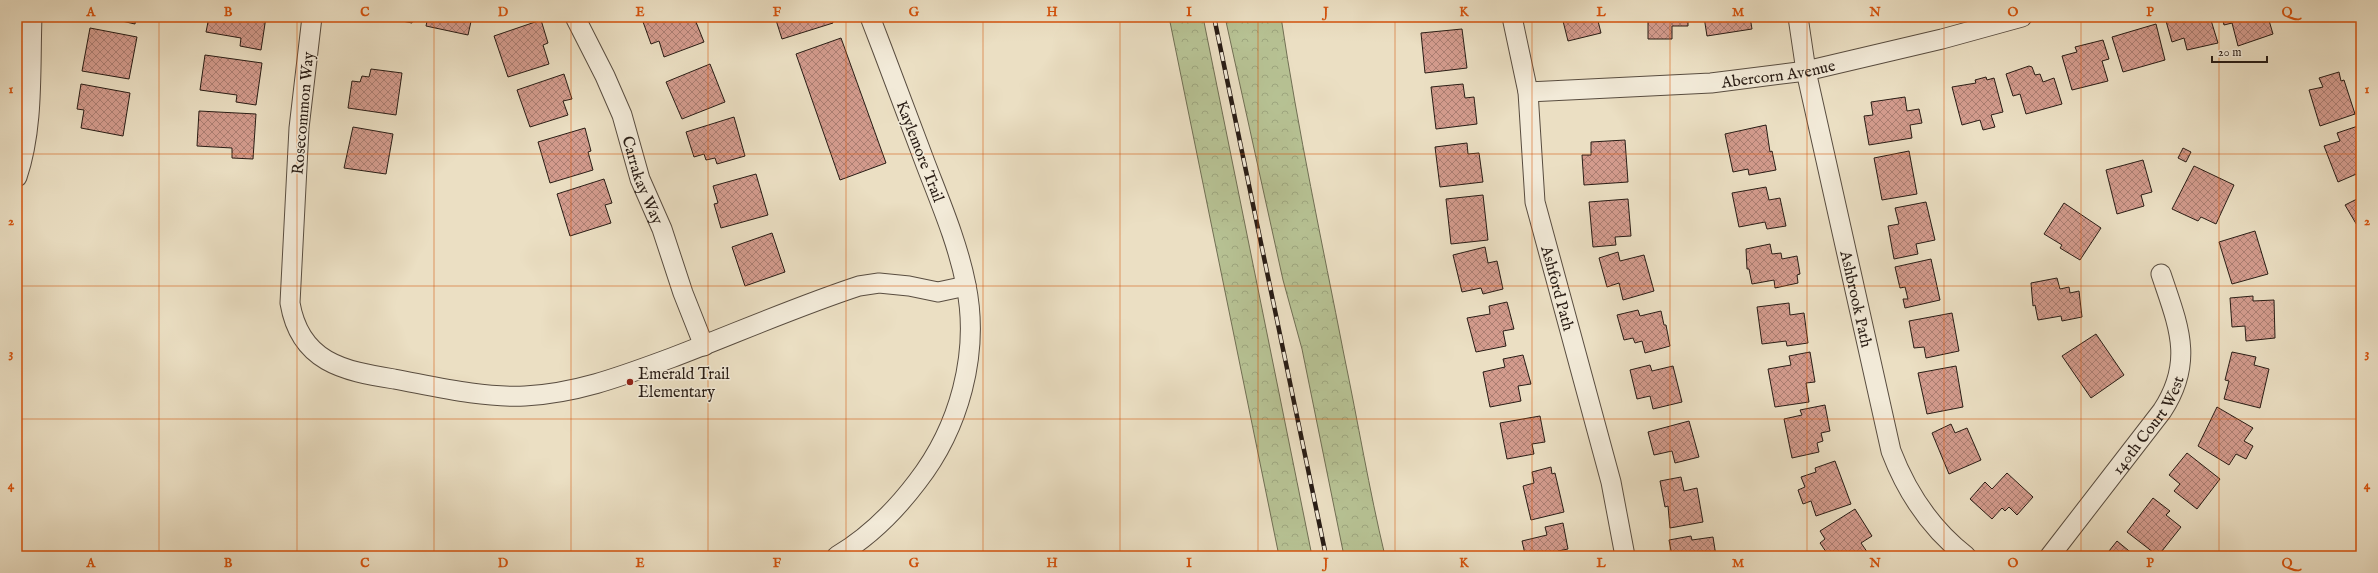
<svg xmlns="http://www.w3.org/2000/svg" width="2378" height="573" font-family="'IM FELL English',serif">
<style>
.forest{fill:url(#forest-crowns);stroke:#706f54}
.building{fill:url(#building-cross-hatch);stroke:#281c15}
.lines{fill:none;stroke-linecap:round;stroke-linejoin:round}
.minor-casing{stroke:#594d40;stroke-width:21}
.minor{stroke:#f2ead8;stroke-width:19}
.rail-casing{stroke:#281c15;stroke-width:4.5}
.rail{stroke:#f2ead8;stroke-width:3;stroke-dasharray:9;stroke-linecap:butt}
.grid{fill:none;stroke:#d5530d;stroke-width:1;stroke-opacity:0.55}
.poi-dot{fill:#8f2418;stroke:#f2ead8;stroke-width:1.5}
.labels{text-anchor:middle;stroke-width:3;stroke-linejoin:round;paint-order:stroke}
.street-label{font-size:16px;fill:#281c15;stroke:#f2ead8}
.poi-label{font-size:16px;fill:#281c15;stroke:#f2ead8;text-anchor:start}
.neatline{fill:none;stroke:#d5530d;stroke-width:1.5}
.grid-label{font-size:13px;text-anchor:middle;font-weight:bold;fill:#d5530d}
</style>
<defs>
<pattern id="forest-crowns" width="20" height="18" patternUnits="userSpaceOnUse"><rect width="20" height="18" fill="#b7c294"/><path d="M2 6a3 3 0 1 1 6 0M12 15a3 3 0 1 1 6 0" fill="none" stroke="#9da67f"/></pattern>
<pattern id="building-cross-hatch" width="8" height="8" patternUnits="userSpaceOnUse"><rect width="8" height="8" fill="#d39b8d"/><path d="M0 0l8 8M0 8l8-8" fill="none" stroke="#ab7e72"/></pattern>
</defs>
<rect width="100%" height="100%" fill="#ebdfc3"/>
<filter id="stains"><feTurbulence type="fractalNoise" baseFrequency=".005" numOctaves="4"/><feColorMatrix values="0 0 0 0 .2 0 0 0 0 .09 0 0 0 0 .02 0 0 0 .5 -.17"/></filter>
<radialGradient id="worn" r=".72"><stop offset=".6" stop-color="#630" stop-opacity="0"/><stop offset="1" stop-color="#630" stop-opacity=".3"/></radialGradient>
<!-- forest -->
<g class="forest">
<path d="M1169,17H1203L1312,556H1279Z"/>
<path d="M1225,17H1281C1298,131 1322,242 1344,355C1358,422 1369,489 1385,556H1344L1302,349L1283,280Z"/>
</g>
<!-- building -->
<g class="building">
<path d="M104,17H136L135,24Z"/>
<path d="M209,17H266L261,50L240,46L241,38L206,32Z"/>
<path d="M382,17H413L412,23Z"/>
<path d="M428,17H472L468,35L426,26Z"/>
<path d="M648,17H694L704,42L664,57L659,41L651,44L642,19Z"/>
<path d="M775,17H831L833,23L782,39Z"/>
<path d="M1410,17H1429L1411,20Z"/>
<path d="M1562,17H1597L1601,33L1568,41Z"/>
<path d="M1648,17H1688V26H1672V39H1648Z"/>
<path d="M1704,17H1750L1752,29L1707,36Z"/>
<path d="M2180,17H2210L2218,43L2187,50L2184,38L2172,42L2166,21Z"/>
<path d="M2222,17H2268L2273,34L2238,46L2232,23L2224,25Z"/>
<path d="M2288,17H2302L2289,21Z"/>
<path d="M541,20L548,43L543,45L549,64L508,77L494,36Z"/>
<path d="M2156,24L2165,60L2123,72L2112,37Z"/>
<path d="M90,28L137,37L129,79L82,71Z"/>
<path d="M1462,29L1467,68L1425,73L1421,33Z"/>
<path d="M841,38L886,163L840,180L796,54Z"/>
<path d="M2103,40L2109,59L2102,61L2108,81L2072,90L2062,56L2077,52L2075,47Z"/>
<path d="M205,55L262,63L256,105L236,102L237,95L200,90Z"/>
<path d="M710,64L725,102L682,119L666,82Z"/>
<path d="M2029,66L2032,67L2035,75L2040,74L2043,82L2054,78L2062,104L2026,114L2020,94L2013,96L2006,74Z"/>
<path d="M371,69L402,73L396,115L348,108L352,81L360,82L362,76L369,77Z"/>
<path d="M2339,72L2341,81L2344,80L2355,114L2320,126L2309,90L2323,87L2319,78Z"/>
<path d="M564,74L572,99L563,101L568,115L530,127L517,90Z"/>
<path d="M1986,77L1987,80L1994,78L2003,112L1991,115L1995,127L1983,130L1980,120L1962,125L1952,87L1976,83L1975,80Z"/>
<path d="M81,84L130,93L123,136L81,128L84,110L77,109Z"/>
<path d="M1463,84L1465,98L1474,97L1477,124L1436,129L1431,87Z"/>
<path d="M1905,97L1907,111L1919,109L1922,123L1910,125L1912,138L1869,145L1864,116L1873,115L1871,102Z"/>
<path d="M199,111L256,114L253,159L232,158V148L197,146Z"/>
<path d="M734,117L745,156L717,164L715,158L706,160L704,154L694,157L686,132Z"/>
<path d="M1766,125L1770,152L1772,151L1776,170L1749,175L1748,169L1733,172L1725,134Z"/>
<path d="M2358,126L2361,132V172L2338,182L2324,146L2340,141L2337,133Z"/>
<path d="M353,127L393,134L386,174L344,168Z"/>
<path d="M585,128L591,151L588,152L593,170L550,183L538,142Z"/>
<path d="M1625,140L1628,182L1584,185L1582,155H1591V142Z"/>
<path d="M1467,143L1468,154L1479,153L1483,182L1440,187L1435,147Z"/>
<path d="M2183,148L2191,152L2186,162L2178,158Z"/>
<path d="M1909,151L1917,194L1882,200L1874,158Z"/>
<path d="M2143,160L2152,192L2141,195L2144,206L2117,214L2106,170Z"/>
<path d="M2194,166L2234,185L2216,224L2201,217L2198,221L2172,209Z"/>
<path d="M756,174L768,215L721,228L714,204L718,203L713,186Z"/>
<path d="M604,179L612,203L605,205L611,223L570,236L557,194Z"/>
<path d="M1766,187L1769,200L1780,198L1786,226L1767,229L1765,222L1739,227L1732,193Z"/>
<path d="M1483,195L1488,240L1451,244L1446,199Z"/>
<path d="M2361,197V232L2345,205Z"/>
<path d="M1628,199L1631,236L1615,237L1616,245L1593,247L1589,202Z"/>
<path d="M1926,202L1935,240L1916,244L1918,254L1894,259L1888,226L1899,224L1895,208Z"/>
<path d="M2064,203L2101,228L2080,260L2060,248L2062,245L2044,234Z"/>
<path d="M2255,231L2268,274L2232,284L2219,242Z"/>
<path d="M772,233L785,272L745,286L732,247Z"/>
<path d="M1770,244L1772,254L1781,253L1782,259L1797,256L1800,274L1797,275L1798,283L1775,288L1774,280L1752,284L1749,269H1747L1746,249Z"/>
<path d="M1485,247L1488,263L1497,261L1503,289L1483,294L1481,288L1462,292L1453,255Z"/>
<path d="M1618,252L1620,261L1644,255L1654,291L1623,300L1619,283L1607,287L1599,258Z"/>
<path d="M1931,259L1940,300L1905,308L1903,299H1908L1905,287L1900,288L1895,267Z"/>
<path d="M2057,278L2060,289L2069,287L2070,293L2079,291L2082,317L2062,321L2061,316L2038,320L2035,305L2033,306L2031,283Z"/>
<path d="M2253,296V301L2274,300L2275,338L2246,341L2245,326L2232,327L2230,298Z"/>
<path d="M1507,302L1514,329L1503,331L1506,346L1476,352L1467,318L1490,314L1489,306Z"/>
<path d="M1789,303L1790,315L1804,313L1808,343L1787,346L1786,341L1762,344L1757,307Z"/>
<path d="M1638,310L1640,316L1661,311L1664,325H1666L1670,346L1645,353L1642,341L1635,343L1633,338L1624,340L1617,315Z"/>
<path d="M1952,313L1959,351L1926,358L1924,347L1914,348L1909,321Z"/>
<path d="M2096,334L2124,375L2091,398L2062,356Z"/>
<path d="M1810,352L1815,382L1806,383L1809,402L1775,407L1768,369L1791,365L1789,356Z"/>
<path d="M2232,352L2256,357L2254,365L2269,369L2260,408L2224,399L2229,381L2225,380Z"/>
<path d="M1523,355L1531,384L1518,386L1521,401L1490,407L1483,372L1505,367L1503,359Z"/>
<path d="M1650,365L1652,371L1673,366L1682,402L1653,409L1650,396L1637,399L1630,370Z"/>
<path d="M1956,366L1963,407L1927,414L1918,373Z"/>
<path d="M1825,405L1830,431L1821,433L1823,441L1817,443L1819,452L1792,458L1784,419L1802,415L1800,410Z"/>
<path d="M2217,407L2253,428L2244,441L2253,446L2246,459L2236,454L2229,465L2198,446Z"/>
<path d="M1540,416L1545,442L1532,444L1534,454L1507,459L1500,423Z"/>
<path d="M1689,421L1699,457L1675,463L1672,451L1654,455L1648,432Z"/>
<path d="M1951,424L1955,433L1967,428L1981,460L1949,474L1932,433Z"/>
<path d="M2187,453L2220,479L2197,509L2174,491L2180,484L2169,475Z"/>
<path d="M1835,461L1851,504L1816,516L1811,501L1803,504L1798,490L1805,487L1801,477L1816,472L1815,468Z"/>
<path d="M1551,467L1552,474L1555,473L1564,512L1531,520L1523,486L1534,483L1532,472Z"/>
<path d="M2007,473L2033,497L2017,515L2009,507L2005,511L2002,508L1992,519L1970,499L1985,482L1992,489Z"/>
<path d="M1681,477L1684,491L1697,488L1703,522L1670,528L1668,506L1665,507L1660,481Z"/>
<path d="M2153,498L2170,511L2166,515L2181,527L2158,556L2127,532Z"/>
<path d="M1855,509L1872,536L1861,543L1870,556H1829L1820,543L1825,539L1820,531Z"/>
<path d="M1563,523L1568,549L1558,551L1559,556H1527L1525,554L1522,541L1547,535L1545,527Z"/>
<path d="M1691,536L1692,540L1713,537L1716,556H1672L1669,540Z"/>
<path d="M2117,541L2134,555L2133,556H2105Z"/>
</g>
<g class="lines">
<!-- minor casing -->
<g class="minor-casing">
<g id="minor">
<path d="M312,17L299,128L290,303C300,362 343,371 394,379C437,387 482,398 525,396C578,393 622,376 671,358C734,334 795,307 859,286L879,283L909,286L938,292L966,286"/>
<path id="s1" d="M575,17L605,76L622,115L640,179L662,229L683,293L704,346"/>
<path id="s2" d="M1512,17L1528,92L1535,202L1611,482L1625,556"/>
<path id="s3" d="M1798,17L1806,71L1891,451C1907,493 1930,528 1966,556"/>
<path id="s4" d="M1528,92L1711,83L1806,71L1942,39L2022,17"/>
<path d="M17,177C34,127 30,69 32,17"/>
<path d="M837,556C869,537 895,511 917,482C959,428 980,354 966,285C958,244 941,204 926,165C907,115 889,66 870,17"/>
<path id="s5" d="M2050,556L2162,411C2195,361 2178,325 2161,274"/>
</g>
</g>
<!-- minor -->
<use href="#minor" class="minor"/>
<!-- rail casing -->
<g class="rail-casing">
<path id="rail" d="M1214,17L1326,556"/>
</g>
<!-- rail -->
<use href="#rail" class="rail"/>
</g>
<!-- grid -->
<path class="grid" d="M159,17V556M297,17V556M434,17V556M571,17V556M708,17V556M846,17V556M983,17V556M1120,17V556M1258,17V556M1395,17V556M1532,17V556M1670,17V556M1807,17V556M1944,17V556M2081,17V556M2219,17V556M17,154H2361M17,286H2361M17,419H2361"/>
<!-- markers -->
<circle class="poi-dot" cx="630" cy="382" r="4"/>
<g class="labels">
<!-- street labels -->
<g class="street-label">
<text dy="6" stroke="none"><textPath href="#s4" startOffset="251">Abercorn Avenue</textPath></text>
<text transform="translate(302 113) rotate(-85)" y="6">Rosecommon Way</text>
<text transform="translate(921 151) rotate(69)" y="6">Kaylemore Trail</text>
<text dy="6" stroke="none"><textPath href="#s1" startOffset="177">Carrakay Way</textPath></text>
<text dy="6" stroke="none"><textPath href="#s2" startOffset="276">Ashford Path</textPath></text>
<text dy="6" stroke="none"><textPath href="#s3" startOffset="288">Ashbrook Path</textPath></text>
<text dy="6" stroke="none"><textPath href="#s5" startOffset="164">140th Court West</textPath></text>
</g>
<!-- poi labels -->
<g class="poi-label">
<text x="638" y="379">Emerald Trail<tspan x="638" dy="18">Elementary</tspan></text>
</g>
</g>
<!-- margin -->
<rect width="2378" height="573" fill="none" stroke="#ebdfc3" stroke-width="44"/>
<!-- scale -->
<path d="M2212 56v6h55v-6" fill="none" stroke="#281c15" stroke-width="2"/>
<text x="2218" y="56" font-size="12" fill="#281c15" stroke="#f2ead8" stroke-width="3" paint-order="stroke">20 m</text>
<rect x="22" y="22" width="2334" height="529" class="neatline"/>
<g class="grid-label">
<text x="91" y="16">A</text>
<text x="228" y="16">B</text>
<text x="365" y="16">C</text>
<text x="503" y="16">D</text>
<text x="640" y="16">E</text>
<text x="777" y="16">F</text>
<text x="914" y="16">G</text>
<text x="1052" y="16">H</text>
<text x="1189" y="16">I</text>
<text x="1326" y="16">J</text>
<text x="1464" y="16">K</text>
<text x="1601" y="16">L</text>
<text x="1738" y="16">M</text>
<text x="1875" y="16">N</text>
<text x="2013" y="16">O</text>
<text x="2150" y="16">P</text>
<text x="2287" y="16">Q</text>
<text x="11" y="93">1</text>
<text x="2367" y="93">1</text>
<text x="11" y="225">2</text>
<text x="2367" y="225">2</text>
<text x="11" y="357">3</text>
<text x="2367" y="357">3</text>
<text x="11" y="489">4</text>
<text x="2367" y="489">4</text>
<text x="91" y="567">A</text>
<text x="228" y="567">B</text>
<text x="365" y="567">C</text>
<text x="503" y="567">D</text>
<text x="640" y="567">E</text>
<text x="777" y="567">F</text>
<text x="914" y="567">G</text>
<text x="1052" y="567">H</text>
<text x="1189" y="567">I</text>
<text x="1326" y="567">J</text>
<text x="1464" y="567">K</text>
<text x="1601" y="567">L</text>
<text x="1738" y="567">M</text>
<text x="1875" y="567">N</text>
<text x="2013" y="567">O</text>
<text x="2150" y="567">P</text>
<text x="2287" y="567">Q</text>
</g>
<rect width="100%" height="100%" filter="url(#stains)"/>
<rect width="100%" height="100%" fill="url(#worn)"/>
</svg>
